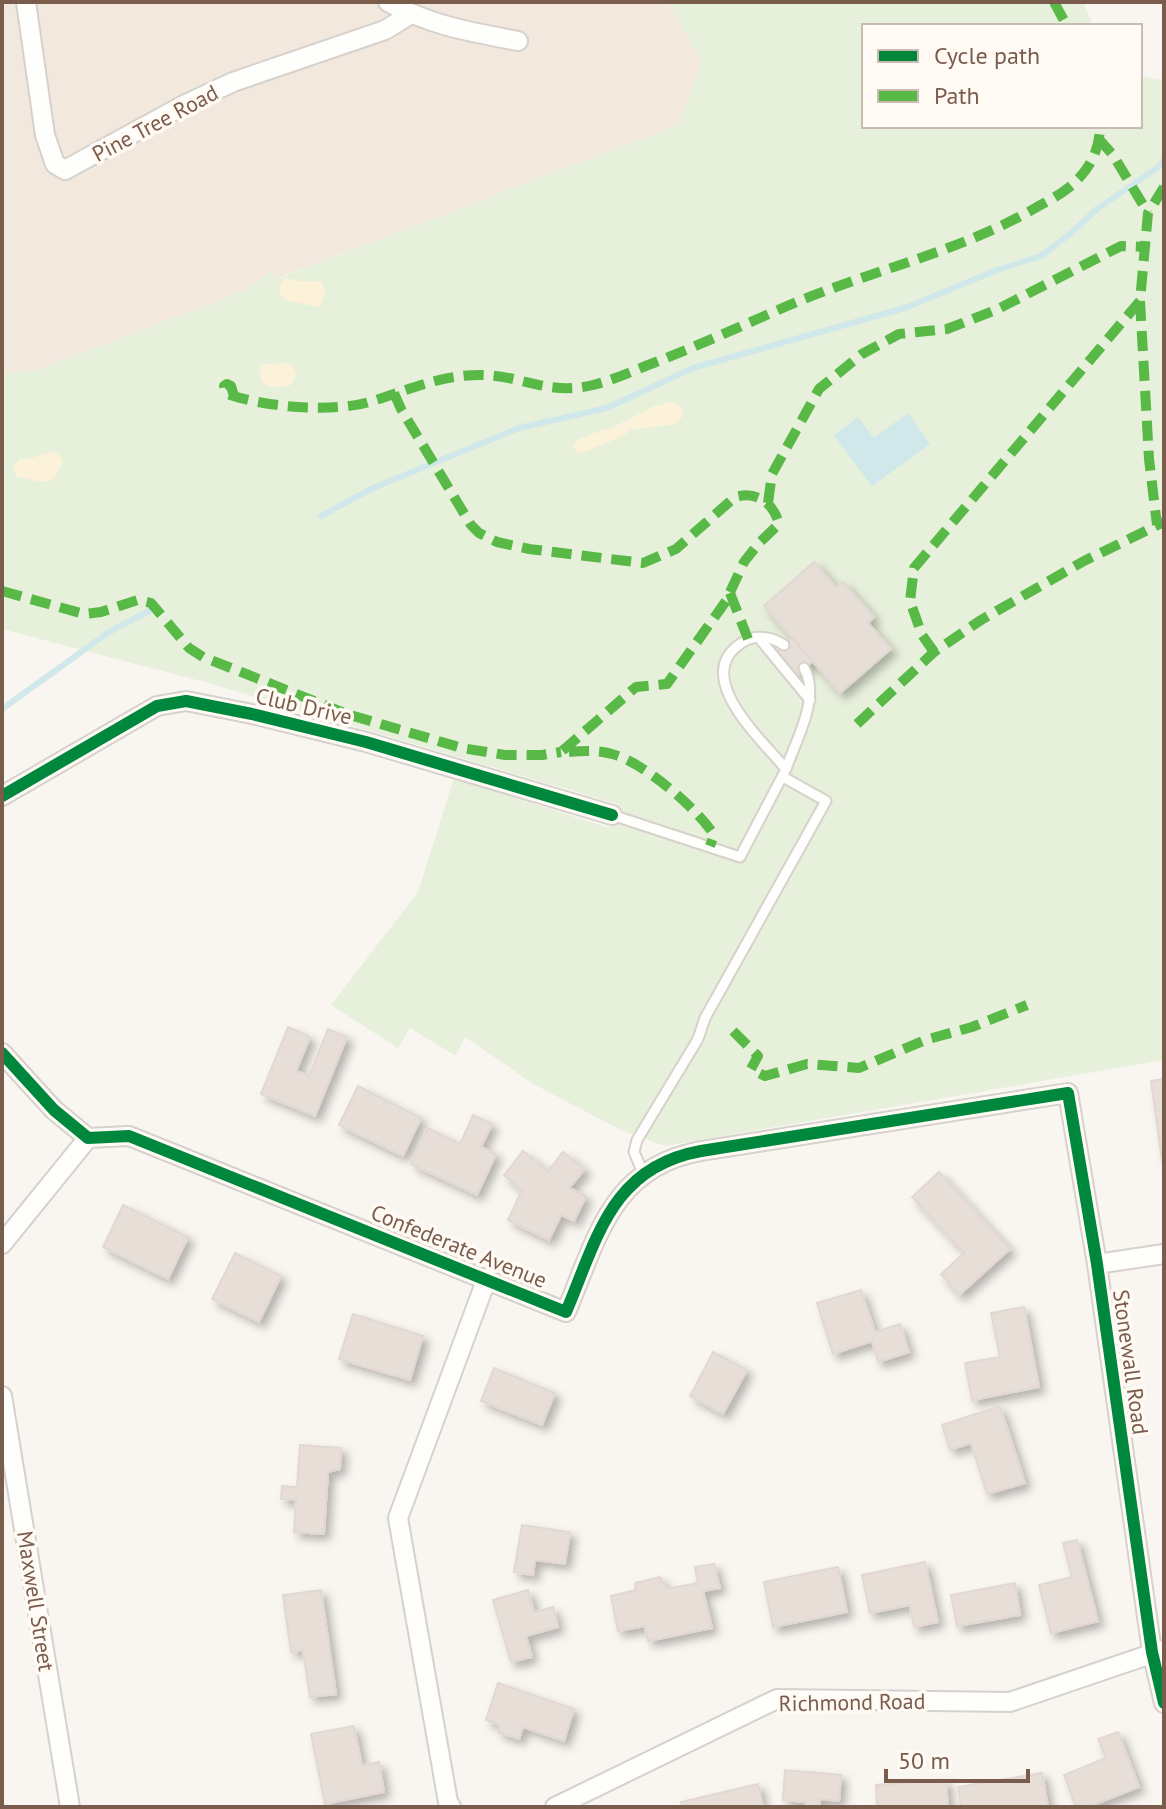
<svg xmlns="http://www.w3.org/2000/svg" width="1166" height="1809" font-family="'PT Sans',sans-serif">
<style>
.residential{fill:#f2e8de}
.green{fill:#e7f0db}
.sand{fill:#fbf2d9}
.water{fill:#d0e8ea}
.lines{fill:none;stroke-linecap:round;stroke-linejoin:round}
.stream{stroke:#d0e8ea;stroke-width:6}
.building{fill:#e6ded7;stroke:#e2d8d2;stroke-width:2;filter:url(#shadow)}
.service-casing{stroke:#d7d1cb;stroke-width:13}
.minor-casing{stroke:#d7d1cb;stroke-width:22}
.service{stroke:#fefefd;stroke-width:9}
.minor{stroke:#fefefd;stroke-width:18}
.quiet{stroke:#58b947;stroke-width:10;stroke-dasharray:20 10;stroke-linecap:butt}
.cycleway-casing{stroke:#fffaf3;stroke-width:17}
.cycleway{stroke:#00873e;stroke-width:12}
.labels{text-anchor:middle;stroke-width:7;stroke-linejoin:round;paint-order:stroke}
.street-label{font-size:22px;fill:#7a5c4d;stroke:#fffaf3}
</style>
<defs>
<filter id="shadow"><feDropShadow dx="5.5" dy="5.5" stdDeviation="4" flood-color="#0004"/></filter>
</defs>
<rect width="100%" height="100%" fill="#f9f5f0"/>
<!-- residential -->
<path class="residential" d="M2,2H669L701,63L679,125L36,370L2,373Z"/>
<!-- green -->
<path class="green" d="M669,2H1083L1093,26H864V126H1140V76L1158,80L1164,78V1060L665,1146L621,1130L535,1085L465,1037L456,1056L410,1028L398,1048L331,1005L418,892L454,778L609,828L617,804L212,684L2,629V373L36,370L244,291L272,270L276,279L678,125L701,63Z"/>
<!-- sand -->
<g class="sand">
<path d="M285,278L304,282L320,281C328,288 325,299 319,307L284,300L278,288Z"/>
<path d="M287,363L293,367L296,376L291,385C276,390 256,388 260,367L264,364Z"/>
<path d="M674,401L684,411L682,417L675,424L631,430L621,437L584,452L578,453L573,446L576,441L588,435L613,427L652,407Z"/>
<path d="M52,452L57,453L63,461L54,479L42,482L17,477L13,467L20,459H28Z"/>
</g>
<!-- water -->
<path class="water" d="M908,413L930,444L872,486L834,435L858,417L874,438Z"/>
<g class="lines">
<!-- stream -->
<g class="stream">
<path d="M321,516L373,488L519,428L607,408L693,368L905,308L997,270L1041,256L1070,234L1097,209L1160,166L1164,159"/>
<path d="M2,709L109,632L149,611"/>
</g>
</g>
<!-- building -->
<g class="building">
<path d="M814,562L836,587L843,582L874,617L868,623L891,649L840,693L764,606Z"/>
<path d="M792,638L813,661L798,675L777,651Z"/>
<path d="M288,1027L310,1037L296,1071L309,1076L328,1029L347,1037L315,1116L261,1094Z"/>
<path d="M1164,1079V1161H1162L1151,1081Z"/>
<path d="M358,1086L421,1118L403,1156L339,1125Z"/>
<path d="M473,1115L492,1124L481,1147L496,1154L477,1195L411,1164L428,1128L460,1144Z"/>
<path d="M523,1151L548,1171L563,1152L585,1169L569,1188L586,1196L574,1221L561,1215L549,1240L508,1220L522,1190L504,1175Z"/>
<path d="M939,1172L1010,1249L959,1295L941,1274L964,1253L912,1197Z"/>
<path d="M123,1205L188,1237L168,1279L103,1247Z"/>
<path d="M235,1253L281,1276L259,1322L212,1299Z"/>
<path d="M861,1290L875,1332L900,1324L909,1352L878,1362L872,1341L833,1354L817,1303Z"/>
<path d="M1024,1307L1039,1387L972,1400L965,1363L1000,1357L991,1313Z"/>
<path d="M353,1314L423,1336L410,1380L339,1359Z"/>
<path d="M713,1352L747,1370L723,1414L690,1396Z"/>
<path d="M494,1368L555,1393L542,1425L481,1401Z"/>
<path d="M1000,1406L1025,1483L987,1494L971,1443L950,1450L942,1425Z"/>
<path d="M300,1445L341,1448L340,1469L328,1472L324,1534L294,1532L296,1500L281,1499L282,1486L297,1487Z"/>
<path d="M522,1525L570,1532L565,1564L535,1560L533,1575L514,1572Z"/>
<path d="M1077,1540L1098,1621L1051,1633L1039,1585L1072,1577L1063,1543Z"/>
<path d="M925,1562L938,1622L914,1627L910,1605L870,1613L862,1575Z"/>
<path d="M714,1564L720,1588L703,1591L712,1628L648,1641L645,1626L618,1631L611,1596L636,1590L635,1583L660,1577L666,1589L698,1583L695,1567Z"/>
<path d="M838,1567L847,1612L773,1627L764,1582Z"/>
<path d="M1015,1583L1020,1615L957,1626L951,1595Z"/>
<path d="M321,1590L336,1694L310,1697L303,1650L291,1652L283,1595Z"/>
<path d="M528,1590L534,1612L553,1607L558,1627L526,1636L532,1657L511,1662L493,1600Z"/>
<path d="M498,1683L574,1709L564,1741L523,1727L519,1739L498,1732L500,1725L486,1720Z"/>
<path d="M354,1726L362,1766L379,1762L384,1792L325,1804L311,1734Z"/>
<path d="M1118,1732L1139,1787L1088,1807H1076L1064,1775L1106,1758L1098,1739Z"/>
<path d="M785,1770L841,1775L839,1801L820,1799L819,1807H805L806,1802L783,1800Z"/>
<path d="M1042,1773L1048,1807H961L958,1787Z"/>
<path d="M946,1780L948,1807H877L876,1785Z"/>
<path d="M758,1784L763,1807H682L681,1802Z"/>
</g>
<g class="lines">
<!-- service casing -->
<g class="service-casing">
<g id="service">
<path d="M759,638L810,700"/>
<path d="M784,645C773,637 755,634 743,642C689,675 762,740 786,769C796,740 821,697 804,668"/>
<path d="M612,815L740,857L784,773"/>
<path d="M643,1173L634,1152L637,1140L698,1039L705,1018L826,801L783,777"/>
</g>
</g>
<!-- minor casing -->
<g class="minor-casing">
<g id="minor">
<path d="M26,2L45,135L55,164L65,170L184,105L233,82L385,30L411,14"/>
<path d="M388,2C432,26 471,32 518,41"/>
<path d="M2,796L157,706L186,701L252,714L366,742L612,815"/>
<path d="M2,1053L54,1110L88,1138L129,1136L566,1312C597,1239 611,1167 701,1151L1068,1093L1097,1264L1152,1652L1164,1703"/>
<path d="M2,1244L88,1138"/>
<path d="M1097,1264L1164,1254"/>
<path d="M2,1396L70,1807"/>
<path d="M451,1807L448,1802L398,1518L487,1278"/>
<path d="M555,1807L777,1699L1010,1702L1163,1650"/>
</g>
</g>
<!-- service -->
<use href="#service" class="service"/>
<!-- minor -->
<use href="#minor" class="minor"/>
<!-- quiet -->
<g class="quiet">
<path d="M1054,2L1067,26"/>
<path d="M1098,138L1113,155L1148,213"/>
<path d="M1140,301L1149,459L1157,525"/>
<path d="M394,393L401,409L471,525L479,533L497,542L529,549L643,563L676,549L735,497C757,491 773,502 779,524L759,543L744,562L726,601L667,684L636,687L561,752C578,752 596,749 612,754C643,762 697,808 714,835L710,846"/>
<path d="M234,396L231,386L227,384L224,386L225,393C260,407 333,413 369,402C406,391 439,375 480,375C522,375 548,396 593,385C614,380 635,370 656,362C697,346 737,328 778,310C863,272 956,254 1037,207C1050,200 1067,191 1077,180C1092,166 1100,146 1100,126"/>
<path d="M768,503L772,474L819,389L862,354L899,334L947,329L996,310L1121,246L1146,247"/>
<path d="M2,591L84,614L101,612L138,600L151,603L189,648L203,657L347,714L462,748L505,755H542L561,752"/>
<path d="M730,593L748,639"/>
<path d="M934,652L922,635L910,601L914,568L1140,301L1148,213L1164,187"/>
<path d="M857,724L934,652L981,620L1084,561L1164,522"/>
<path d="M733,1031L758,1056L751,1069L765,1076L807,1064L859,1068L925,1040L972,1027L1027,1005"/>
</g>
<!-- cycleway casing -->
<g class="cycleway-casing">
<g id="cycleway">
<path d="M2,796L157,706L186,701L252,714L366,742L612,815"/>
<path d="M2,1053L54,1110L88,1138L129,1136L566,1312C597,1239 611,1167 701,1151L1068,1093L1097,1264L1152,1652L1164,1703"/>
</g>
</g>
<!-- cycleway -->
<use href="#cycleway" class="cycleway"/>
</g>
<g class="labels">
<!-- street labels -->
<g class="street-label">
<text transform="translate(155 123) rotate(-28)" y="8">Pine Tree Road</text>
<text transform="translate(304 706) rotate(13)" y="8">Club Drive</text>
<text transform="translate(459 1246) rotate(22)" y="8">Confederate Avenue</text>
<text transform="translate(1131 1362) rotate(82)" y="8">Stonewall Road</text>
<text transform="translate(36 1601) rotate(81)" y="8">Maxwell Street</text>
<text transform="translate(852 1702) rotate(-1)" y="8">Richmond Road</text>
</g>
</g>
<!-- border -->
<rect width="1166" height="1809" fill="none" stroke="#7a5c4d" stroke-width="8"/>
<!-- legend -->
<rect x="862" y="24" width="280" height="104" fill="#fffaf3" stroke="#cabbb1" stroke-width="2"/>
<rect x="878" y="50" width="40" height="12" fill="#00873e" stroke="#cabbb1" stroke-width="2"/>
<text x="934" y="64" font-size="24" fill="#7a5c4d">Cycle path</text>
<rect x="878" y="90" width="40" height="12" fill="#58b947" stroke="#cabbb1" stroke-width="2"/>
<text x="934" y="104" font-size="24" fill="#7a5c4d">Path</text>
<!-- scale -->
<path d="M886 1769v12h142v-12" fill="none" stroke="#7a5c4d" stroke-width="4"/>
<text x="898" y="1769" font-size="24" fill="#7a5c4d" stroke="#fffaf3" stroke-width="6" paint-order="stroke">50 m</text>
</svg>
